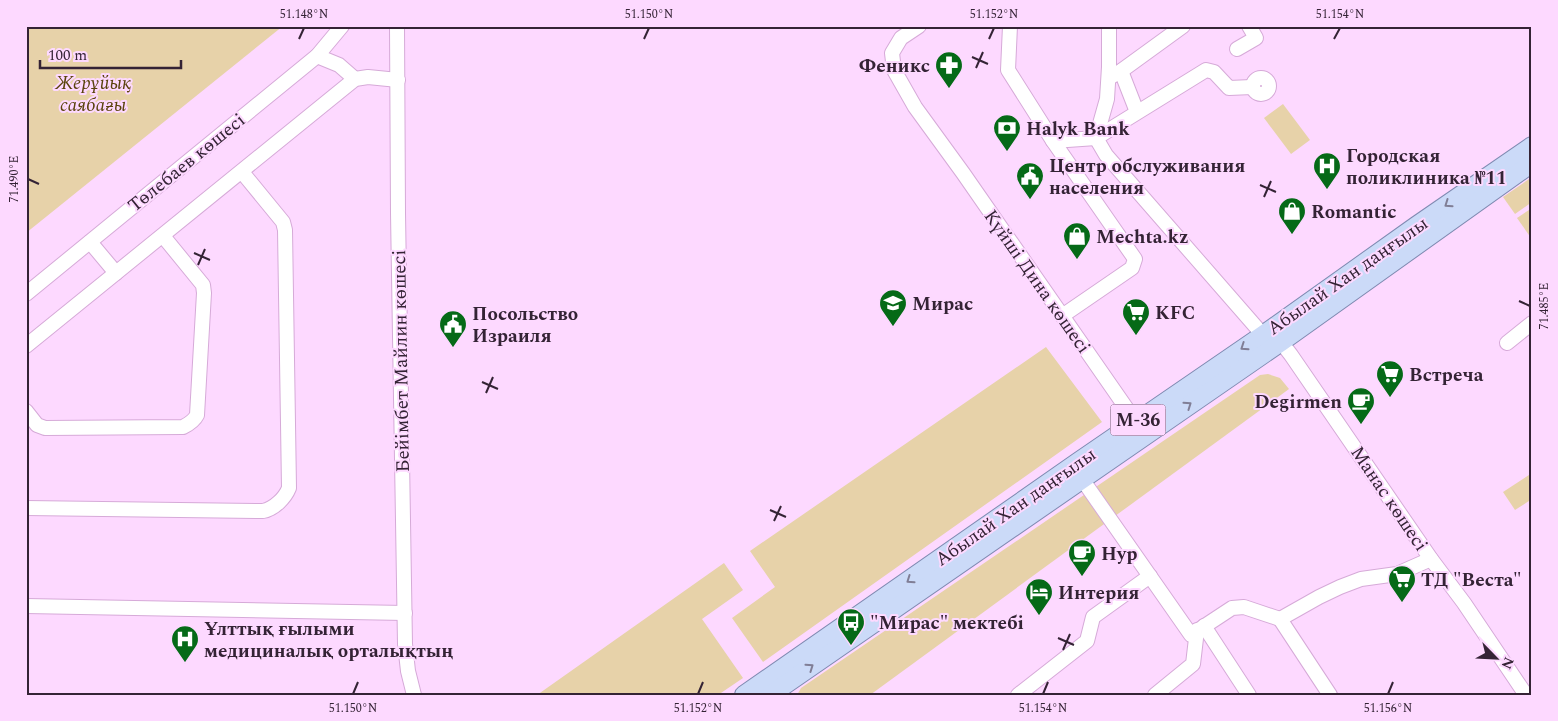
<svg xmlns="http://www.w3.org/2000/svg" width="1558" height="721" font-family="Spectral,serif">
<style>
.green{fill:#e7d2a9}
.lines{fill:none;stroke-linecap:round;stroke-linejoin:round}
.minor-casing{stroke:#d6aad8;stroke-width:16}
.major-casing{stroke:#7f8ab1;stroke-width:20}
.minor{stroke:#fff;stroke-width:14}
.major{stroke:#cbdaf8;stroke-width:18}
.oneway{stroke:#807e96}
.ticks{fill:none;stroke:#342335;stroke-width:2}
.labels{text-anchor:middle;stroke-width:4;stroke-linejoin:round;paint-order:stroke}
.shield{fill:#fdd9ff;stroke:#705a72;stroke-width:1}
.shield-label{font-size:18px;font-weight:bold;fill:#342335}
.poi-label{font-size:19px;font-weight:bold;fill:#342335;stroke:#fdd9ff;text-anchor:start}
.park-label{font-size:19px;font-style:italic;fill:#5a430c;stroke:#fdd9ff}
.street-label{font-size:19px;fill:#342335;stroke:#fdd9ff}
.neatline{fill:none;stroke:#342335;stroke-width:2}
.ticks-label{font-size:12px;text-anchor:middle;fill:#342335}
</style>
<rect width="100%" height="100%" fill="#fdd9ff"/>
<!-- green -->
<g class="green">
<path d="M26,26H283L26,233Z"/>
<path d="M1283,104L1310,140L1291,154L1264,118Z"/>
<path d="M1532,177V202L1515,214L1503,197Z"/>
<path d="M1532,208V237L1531,238L1517,218Z"/>
<path d="M1046,347L1102,422L763,662L732,618L775,587L750,551Z"/>
<path d="M1268,374L1280,378L1289,389L870,695H797L801,688L1260,375Z"/>
<path d="M1532,473V499L1515,510L1503,492Z"/>
<path d="M724,563L743,590L702,619L743,678L718,695H537Z"/>
</g>
<g class="lines">
<!-- minor casing -->
<g class="minor-casing">
<g id="minor">
<path d="M397,26L398,213L405,644L408,671L414,695"/>
<path d="M919,26L901,38L892,53L894,70L915,107L963,173L1136,422"/>
<path d="M1010,26L1008,70L1053,141L1135,259L1132,268L1062,316"/>
<path d="M1109,26V67L1107,99L1096,138L1106,155L1263,335L1281,342L1291,355L1431,559L1464,603L1526,695"/>
<path d="M1237,49L1256,38L1249,26"/>
<path d="M317,56L339,65L355,79"/>
<path d="M1121,71L1137,112"/>
<circle cx="1261" cy="86" r="8"/>
<path d="M1109,78L1121,71L1183,26"/>
<path d="M1053,141L1096,138L1206,70L1214,72L1229,88L1252,87"/>
<path d="M90,242L116,273"/>
<path d="M26,294L317,56L342,26"/>
<path d="M1507,343L1532,323"/>
<path d="M26,346L355,79L368,77L398,80"/>
<path d="M26,411L37,425L45,428L183,427C189,424 194,421 197,415L204,293L203,285L163,236"/>
<path d="M1082,479L1191,635L1232,608L1244,607L1280,619"/>
<path d="M26,508L263,511C274,509 285,498 289,488L285,230L283,222L242,172"/>
<path d="M26,606L405,613"/>
<path d="M1280,619L1319,597L1340,587L1361,579L1397,574L1431,559"/>
<path d="M1280,619L1330,695"/>
<path d="M1204,626L1249,695"/>
<path d="M1018,695L1087,641L1093,617L1150,576"/>
<path d="M1155,695L1193,664L1197,630"/>
</g>
</g>
<!-- major casing -->
<g class="major-casing">
<g id="major">
<path d="M744,695L1078,462L1263,335L1416,226L1532,146"/>
<path d="M770,695L1281,342L1532,163"/>
</g>
</g>
<!-- minor -->
<use href="#minor" class="minor"/>
<!-- major -->
<use href="#major" class="major"/>
</g>
<!-- one-way arrows -->
<defs><path id="oneway-chevron" d="M-2-3.5L2.5 0L-2 3.5" fill="none" stroke-width="1.6" stroke-linecap="round" stroke-linejoin="round" transform="scale(1.25)"/></defs>
<g class="oneway">
<use href="#oneway-chevron" transform="translate(1448 204) rotate(145)"/>
<use href="#oneway-chevron" transform="translate(1244 347) rotate(146)"/>
<use href="#oneway-chevron" transform="translate(1188 405) rotate(-35)"/>
<use href="#oneway-chevron" transform="translate(910 580) rotate(145)"/>
<use href="#oneway-chevron" transform="translate(810 667) rotate(-35)"/>
</g>
<!-- ticks -->
<path class="ticks" d="M299,39L304,28M644,39L649,28M989,39L994,28M1334,39L1340,28M972,57L988,64M976,68L983,52M28,179L39,184M1260,185L1276,192M1264,197L1271,181M194,253L210,260M198,265L205,249M1519,301L1530,306M482,382L498,389M486,393L493,377M770,510L786,517M774,521L781,506M1058,638L1074,645M1063,650L1070,634M353,694L358,682M698,694L703,682M1043,694L1048,682M1388,694L1393,682"/>
<!-- icons -->
<defs>
<g id="pharmacy-pin" transform="scale(1.4375)"><path d="M0 17L-7.5 6A9.5 9.5 0 1 1 7.5 6Z" fill="#056a17" stroke="#fdd9ff"/><path d="M-2-6h4v4h4v4h-4v4h-4v-4h-4v-4h4Z" fill="#fff"/></g>
<g id="bank-pin" transform="scale(1.4375)"><path d="M0 17L-7.5 6A9.5 9.5 0 1 1 7.5 6Z" fill="#056a17" stroke="#fdd9ff"/><path d="M-6-4H6V4H-6ZM0-2.3a2.3 2.3 0 1 0 0 4.6a2.3 2.3 0 1 0 0-4.6Z" fill="#fff"/></g>
<g id="hospital-pin" transform="scale(1.4375)"><path d="M0 17L-7.5 6A9.5 9.5 0 1 1 7.5 6Z" fill="#056a17" stroke="#fdd9ff"/><path d="M-5-5h3v3.5h4V-5h3V5h-3V1.5h-4V5h-3Z" fill="#fff"/></g>
<g id="civic-pin" transform="scale(1.4375)"><path d="M0 17L-7.5 6A9.5 9.5 0 1 1 7.5 6Z" fill="#056a17" stroke="#fdd9ff"/><path d="M-.6-6.5H3V-4.5H.6V-3L4-1V1h2V6H-6V1h2V-1L-.6-3ZM-1.2 2.5V6h2.4V2.5Z" fill="#fff"/></g>
<g id="shop-pin" transform="scale(1.4375)"><path d="M0 17L-7.5 6A9.5 9.5 0 1 1 7.5 6Z" fill="#056a17" stroke="#fdd9ff"/><path d="M-5-2.5h2.3a2.7 3.5 0 0 1 5.4 0H5L5.5 6h-11ZM-1.5-2.5h3a1.5 2.3 0 0 0-3 0Z" fill="#fff"/></g>
<g id="school-pin" transform="scale(1.4375)"><path d="M0 17L-7.5 6A9.5 9.5 0 1 1 7.5 6Z" fill="#056a17" stroke="#fdd9ff"/><path d="M0-5L7-2L0 1L-7-2ZM-4 1L0 2.5L4 1V4Q0 6-4 4Z" fill="#fff"/></g>
<g id="supermarket-pin" transform="scale(1.4375)"><path d="M0 17L-7.5 6A9.5 9.5 0 1 1 7.5 6Z" fill="#056a17" stroke="#fdd9ff"/><path d="M-6-5.5h2.5l.6 2H6L4.5 2H-2.5L-4.4-4H-6ZM-1.5 3.2a1.3 1.3 0 1 0 .1 0ZM3 3.2a1.3 1.3 0 1 0 .1 0Z" fill="#fff"/></g>
<g id="cafe-pin" transform="scale(1.4375)"><path d="M0 17L-7.5 6A9.5 9.5 0 1 1 7.5 6Z" fill="#056a17" stroke="#fdd9ff"/><path d="M-5.5-4.5H6V0H3Q3 3.5 0 3.5H-2.5Q-5.5 3.5-5.5 0ZM3-3.2v2h1.7v-2ZM-6 4.5H4V6H-6Z" fill="#fff"/></g>
<g id="hotel-pin" transform="scale(1.4375)"><path d="M0 17L-7.5 6A9.5 9.5 0 1 1 7.5 6Z" fill="#056a17" stroke="#fdd9ff"/><path d="M-6-4.5h1.5V1H6V5H4.5V3h-9V5H-6ZM-4 0a1.8 1.8 0 1 1 3.6 0ZM.5 0V-2.5h3Q6-2.5 6 0Z" fill="#fff"/></g>
<g id="bus-pin" transform="scale(1.4375)"><path d="M0 17L-7.5 6A9.5 9.5 0 1 1 7.5 6Z" fill="#056a17" stroke="#fdd9ff"/><path d="M-5-6H5V4H4V6H2V4H-2V6H-4V4H-5ZM-3.5-4V0h7V-4ZM-3.5 1.2v1.5H-2V1.2ZM2 1.2v1.5H3.5V1.2Z" fill="#fff"/></g>
</defs>
<g fill-rule="evenodd">
<use href="#pharmacy-pin" x="949" y="65"/>
<use href="#bank-pin" x="1007" y="128"/>
<use href="#hospital-pin" x="1327" y="166"/>
<use href="#civic-pin" x="1030" y="176"/>
<use href="#shop-pin" x="1292" y="211"/>
<use href="#shop-pin" x="1077" y="236"/>
<use href="#school-pin" x="893" y="303"/>
<use href="#supermarket-pin" x="1136" y="312"/>
<use href="#civic-pin" x="453" y="324"/>
<use href="#supermarket-pin" x="1390" y="374"/>
<use href="#cafe-pin" x="1361" y="401"/>
<use href="#cafe-pin" x="1082" y="553"/>
<use href="#supermarket-pin" x="1402" y="579"/>
<use href="#hotel-pin" x="1039" y="592"/>
<use href="#bus-pin" x="851" y="622"/>
<use href="#hospital-pin" x="185" y="639"/>
</g>
<g class="labels">
<!-- shield labels -->
<rect class="shield" x="1110.5" y="404.5" width="55" height="31" rx="4"/>
<g class="shield-label">
<text x="1138" y="426">M-36</text>
</g>
<!-- poi labels -->
<g class="poi-label">
<text x="930" y="72" text-anchor="end">Феникс</text>
<text x="1026" y="135">Halyk Bank</text>
<text x="1346" y="162">Городская<tspan x="1346" dy="22">поликлиника №11</tspan></text>
<text x="1049" y="172">Центр обслуживания<tspan x="1049" dy="22">населения</tspan></text>
<text x="1311" y="218">Romantic</text>
<text x="1096" y="243">Mechta.kz</text>
<text x="912" y="310">Мирас</text>
<text x="1155" y="319">KFC</text>
<text x="472" y="320">Посольство<tspan x="472" dy="22">Израиля</tspan></text>
<text x="1409" y="381">Встреча</text>
<text x="1342" y="408" text-anchor="end">Degirmen</text>
<text x="1101" y="560">Нур</text>
<text x="1421" y="586">ТД "Веста"</text>
<text x="1058" y="599">Интерия</text>
<text x="870" y="629">"Мирас" мектебі</text>
<text x="204" y="635">Ұлттық ғылыми<tspan x="204" dy="22">медициналық орталықтың</tspan></text>
</g>
<!-- park labels -->
<g class="park-label">
<text x="93" y="89">Жерұйық<tspan x="93" dy="22">саябағы</tspan></text>
</g>
<!-- street labels -->
<g class="street-label">
<text transform="translate(186 162) rotate(-39)" y="7">Төлебаев көшесі</text>
<text transform="translate(1347 275) rotate(-35)" y="7">Абылай Хан даңғылы</text>
<text transform="translate(1038 281) rotate(55)" y="7">Күйші Дина көшесі</text>
<text transform="translate(400 361) rotate(-91)" y="7">Бейімбет Майлин көшесі</text>
<text transform="translate(1390 498) rotate(56)" y="7">Манас көшесі</text>
<text transform="translate(1015 506) rotate(-35)" y="7">Абылай Хан даңғылы</text>
</g>
</g>
<!-- border -->
<rect width="1558" height="721" fill="none" stroke="#fdd9ff" stroke-width="55"/>
<!-- north arrow -->
<g transform="translate(1496 658) rotate(114)" stroke="#fdd9ff" stroke-width="4" paint-order="stroke">
<path d="M0-4L9 19L0 12L-9 19Z" fill="#342335"/>
<text y="-8" font-size="14" font-weight="bold" text-anchor="middle" fill="#342335">N</text>
</g>
<!-- scale -->
<path d="M40 60v8h141v-8" fill="none" stroke="#342335" stroke-width="2.5"/>
<text x="48" y="60" font-size="15" fill="#342335" stroke="#fdd9ff" stroke-width="4" paint-order="stroke">100 m</text>
<rect x="28" y="28" width="1502" height="666" class="neatline"/>
<g class="ticks-label">
<text x="304" y="18">51.148°N</text>
<text x="649" y="18">51.150°N</text>
<text x="994" y="18">51.152°N</text>
<text x="1340" y="18">51.154°N</text>
<text transform="translate(14 179) rotate(-90)" y="4">71.490°E</text>
<text transform="translate(1544 306) rotate(-90)" y="4">71.485°E</text>
<text x="353" y="712">51.150°N</text>
<text x="698" y="712">51.152°N</text>
<text x="1043" y="712">51.154°N</text>
<text x="1388" y="712">51.156°N</text>
</g>
</svg>
